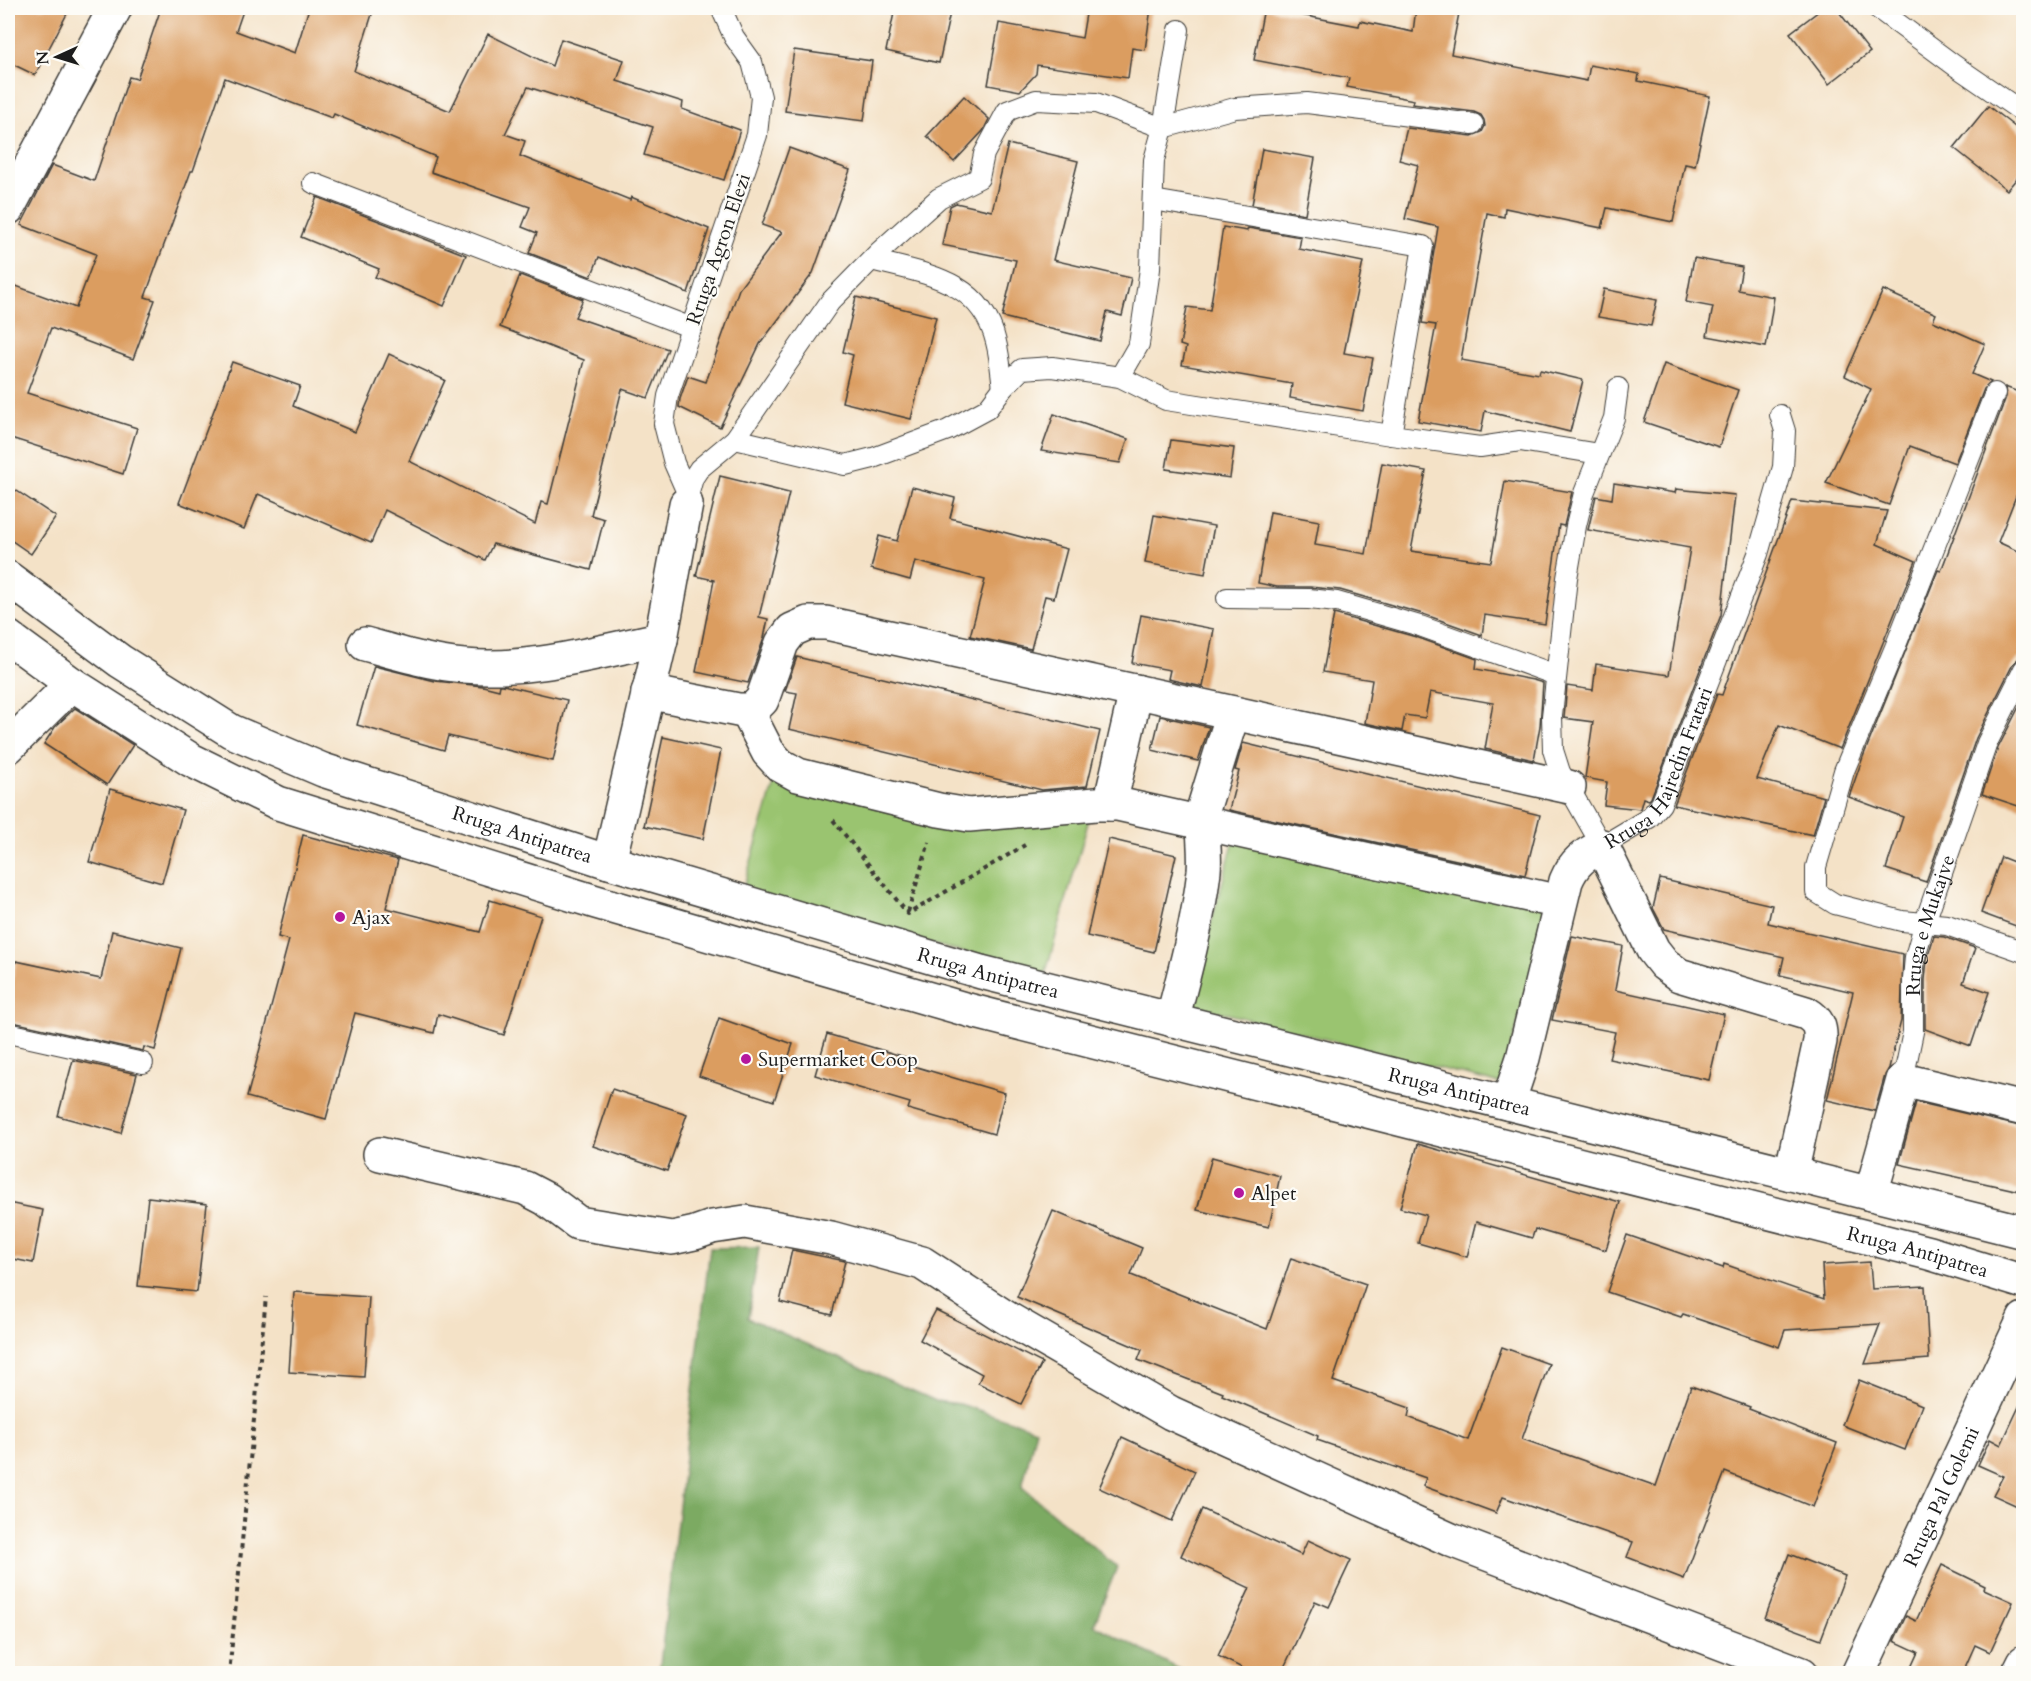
<svg xmlns="http://www.w3.org/2000/svg" width="2031" height="1681" font-family="Cardo,serif">
<style>
.green{fill:#9ac470;stroke:#5b7046;stroke-width:1.5}
.forest{fill:#7baa62;stroke:#4c633f;stroke-width:1.5}
.building{fill:#db9d61}
.lines{fill:none;stroke-linecap:round;stroke-linejoin:round}
.lane-casing{stroke:#3c3a36;stroke-width:22}
.street-casing{stroke:#3c3a36;stroke-width:36}
.primary-casing{stroke:#3c3a36;stroke-width:36}
.path{stroke:#3c3a36;stroke-width:4;stroke-dasharray:4.5 4.5;stroke-linecap:butt}
.lane{stroke:#fff;stroke-width:20}
.street{stroke:#fff;stroke-width:33}
.primary{stroke:#fff;stroke-width:33}
.poi-dot{fill:#b5179e;stroke:#fdfcf7;stroke-width:2}
.labels{text-anchor:middle;stroke-width:4.5;stroke-linejoin:round;paint-order:stroke}
.street-label{font-size:20px;fill:#1c1c1c;stroke:#fdfcf7}
.poi-label{font-size:20px;fill:#1c1c1c;stroke:#fdfcf7;text-anchor:start}
</style>
<rect width="100%" height="100%" fill="#fdfcf7"/>
<filter id="ink" filterUnits="userSpaceOnUse"><feTurbulence type="fractalNoise" baseFrequency=".0167" numOctaves="2"/><feDisplacementMap in="SourceGraphic" scale="12" xChannelSelector="R" yChannelSelector="G"/><feConvolveMatrix kernelMatrix="1 2 1 2 8 2 1 2 1" color-interpolation-filters="sRGB"/></filter>
<filter id="wash" filterUnits="userSpaceOnUse"><feTurbulence type="fractalNoise" baseFrequency=".008" numOctaves="4" result="noise"/><feDisplacementMap in="SourceGraphic" scale="24" xChannelSelector="R" yChannelSelector="G"/><feGaussianBlur stdDeviation="1.35" result="paint"/><feColorMatrix in="noise" values="0 0 0 0 0 0 0 0 0 0 0 0 0 0 0 0 0 1.4 0 .05"/><feComposite in="paint" operator="in"/></filter>
<g filter="url(#wash)">
<rect width="100%" height="100%" fill="#f4e2c7"/>
<!-- green -->
<g class="green">
<path d="M777,773L977,824L1091,812L1045,975L742,892Z"/>
<path d="M1234,840L1550,907L1501,1084L1189,1004Z"/>
</g>
<!-- forest -->
<path class="forest" d="M759,1247L748,1318L936,1401L960,1404L1036,1429L1022,1487L1117,1567L1094,1625L1181,1670L1178,1673H659L710,1248Z"/>
<g id="blocks">
<!-- building -->
<g class="building">
<path d="M8,8H70L35,75L8,62Z"/>
<path d="M161,8H244L236,31L295,53L309,8H374L354,71L450,111L488,34L552,66L561,39L624,60L617,81L683,102L682,109L740,130L724,180L644,155L653,127L528,87L505,134L525,141L520,156L630,200L631,197L709,229L688,293L599,257L591,277L529,253L537,233L522,227L530,207L431,172L436,157L334,114L332,118L225,78L193,171H191L145,297L155,300L133,359L51,328L27,393L137,428L123,474L8,437V283L76,308L96,254L21,225L52,165L94,181L129,77L137,79Z"/>
<path d="M895,8H951L939,63L886,51Z"/>
<path d="M1087,8H1151L1145,50L1132,48L1128,78L1037,65L1036,74L1020,91L988,85L999,23L1082,38Z"/>
<path d="M1264,8L1359,26L1360,21L1413,32L1416,8H1460L1451,54L1587,81L1590,65L1639,74L1638,81L1710,96L1695,166L1685,164L1673,222L1607,208L1602,228L1505,208L1504,217L1487,213L1461,360L1539,374L1540,370L1583,380L1570,432L1485,411L1481,432L1418,421L1436,325L1422,323L1438,227L1405,219L1418,165L1399,160L1407,128L1472,136L1482,132L1485,126L1484,120L1481,115L1474,112L1412,104L1414,100L1347,87L1349,78L1254,60Z"/>
<path d="M1823,8H1836L1870,52L1829,84L1790,33Z"/>
<path d="M794,50L872,61L864,121L785,111Z"/>
<path d="M964,96L989,119L983,131L954,162L927,136Z"/>
<path d="M1988,106L2024,134V170L2007,190L1954,148Z"/>
<path d="M1008,144L1078,161L1053,260L1131,278L1122,316L1107,312L1100,341L1002,317L1016,260L942,245L950,206L956,203L992,211Z"/>
<path d="M789,148L850,170L813,273L760,344L720,427L679,407L680,399L688,376L706,382L739,289L782,232L762,225Z"/>
<path d="M1262,149L1315,158L1305,214L1252,205Z"/>
<path d="M317,197L466,255L444,306L375,277L379,269L301,237Z"/>
<path d="M1223,227L1247,231L1248,228L1301,237L1299,249L1363,262L1344,353L1373,358L1363,411L1290,398L1292,384L1182,365L1186,347L1180,345L1187,307L1210,310Z"/>
<path d="M1694,258L1742,267L1738,290L1774,297L1766,347L1707,336L1713,307L1686,302Z"/>
<path d="M520,275L583,299L575,317L668,349L648,398L622,389L591,515L604,519L591,570L493,544L485,560L385,510L371,543L258,494L244,529L179,503L232,362L300,386L293,406L355,432L389,354L445,380L409,461L535,524L541,502L548,504L584,360L500,327Z"/>
<path d="M1604,289L1657,300L1651,326L1598,317Z"/>
<path d="M1883,290L1936,314L1933,321L1985,344L1972,374L1991,382L1984,389L1955,463L1910,446L1889,505L1826,483L1871,389L1845,376Z"/>
<path d="M856,297L936,317L911,419L842,402L853,355L843,352Z"/>
<path d="M1664,364L1738,390L1719,447L1644,422Z"/>
<path d="M2005,387L2024,394V499L2016,496L1998,542L2024,554V657L2018,659L2013,664L1976,738L1926,882L1886,869L1903,817L1849,797L1863,757L1938,570L1941,571L2006,397Z"/>
<path d="M1054,414L1128,439L1120,463L1041,451Z"/>
<path d="M1171,440L1234,448L1230,478L1166,469Z"/>
<path d="M1382,463L1426,471L1411,551L1491,562L1505,481L1572,492L1564,526L1559,525L1545,624L1485,615L1482,635L1423,614L1340,590L1310,587H1277L1258,583L1270,512L1319,521L1315,545L1366,554Z"/>
<path d="M720,476L789,493L759,617L768,619L764,638L748,683L696,672L714,580L696,576Z"/>
<path d="M1614,483L1675,493L1676,489L1735,495L1721,615L1651,798L1649,800L1643,798L1640,809L1604,805L1607,782L1585,778L1593,722L1564,718L1567,686L1593,690L1596,664L1669,675L1690,548L1588,530L1596,496L1612,499Z"/>
<path d="M8,485L56,517L31,554L8,538Z"/>
<path d="M912,487L955,498L950,518L1067,549L1054,598L1045,596L1031,649L970,636L985,580L915,561L910,580L871,569L879,536L897,541Z"/>
<path d="M1792,501L1887,511L1877,544L1916,561L1840,749L1779,725L1757,779L1824,797L1813,835L1674,805L1717,694L1722,695Z"/>
<path d="M1154,515L1214,526L1205,574L1145,563Z"/>
<path d="M1334,614L1416,637L1477,659L1476,669L1533,680L1543,683L1540,726L1534,760L1485,749L1493,703L1430,692L1425,718L1405,715L1402,731L1365,723L1372,680L1323,672Z"/>
<path d="M1141,615L1214,629L1203,687L1168,679L1170,670L1132,663Z"/>
<path d="M797,657L1100,731L1087,786L1042,790L789,729L797,693L785,691Z"/>
<path d="M374,666L435,681L483,686L499,690L500,685H503L567,700L553,761L448,736L444,750L357,725Z"/>
<path d="M2024,697V808L1982,794L1998,748Z"/>
<path d="M75,708L133,745L107,785L44,744L55,727Z"/>
<path d="M1160,716L1209,727L1198,761L1152,750Z"/>
<path d="M663,737L721,750L703,839L644,826Z"/>
<path d="M1243,743L1540,815L1525,875L1229,810L1239,771L1235,770Z"/>
<path d="M110,789L183,810L162,883L89,862Z"/>
<path d="M303,835L398,860L386,908L480,932L490,900L541,916L504,1035L438,1014L434,1033L355,1013L326,1119L247,1097L289,940L278,937Z"/>
<path d="M1109,839L1176,855L1154,952L1087,936Z"/>
<path d="M2001,857L2024,866V929L1981,913Z"/>
<path d="M1660,879L1772,905L1768,923L1903,954L1901,1021L1889,1068L1885,1075L1875,1111L1827,1100L1853,992L1780,975L1784,957L1664,929L1653,908Z"/>
<path d="M112,931L181,948L155,1050L144,1047L143,1051L8,1021V1001L16,961L101,979Z"/>
<path d="M1572,936L1623,946L1615,990L1724,1014L1709,1080L1609,1059L1615,1032L1552,1020Z"/>
<path d="M1934,936L1944,937L1975,948L1963,983L1989,992L1971,1046L1925,1029V980L1927,959Z"/>
<path d="M719,1018L793,1044L774,1101L699,1076Z"/>
<path d="M827,1034L912,1059L910,1065L1005,1093L994,1134L908,1109L910,1103L815,1075Z"/>
<path d="M73,1060L137,1074L121,1133L58,1116Z"/>
<path d="M612,1089L687,1114L667,1171L593,1146Z"/>
<path d="M1916,1102L2024,1127V1192L1899,1164Z"/>
<path d="M1418,1144L1620,1202L1606,1250L1535,1229L1532,1238L1476,1222L1467,1257L1418,1243L1426,1215L1400,1208Z"/>
<path d="M1212,1157L1280,1176L1269,1227L1197,1210Z"/>
<path d="M148,1197L207,1204L197,1292L138,1286Z"/>
<path d="M8,1203L43,1210L33,1263L8,1258Z"/>
<path d="M1053,1211L1142,1248L1131,1275L1267,1329L1291,1258L1366,1284L1333,1381L1410,1408L1408,1417L1468,1440L1502,1347L1549,1364L1522,1439L1656,1486L1691,1386L1750,1407L1749,1409L1837,1443L1813,1507L1725,1472L1684,1579L1627,1557L1633,1542L1503,1497L1496,1513L1423,1486L1426,1478L1317,1440L1318,1436L1222,1395L1223,1393L1138,1360L1142,1350L1017,1297Z"/>
<path d="M1627,1235L1723,1268L1724,1264L1824,1299L1822,1265L1870,1262L1872,1289L1925,1286L1929,1359L1865,1364L1880,1324L1785,1330L1779,1347L1683,1314L1681,1317L1607,1292Z"/>
<path d="M792,1250L845,1261L832,1315L780,1302Z"/>
<path d="M294,1292L369,1297L364,1377L289,1372Z"/>
<path d="M936,1310L1042,1363L1021,1404L978,1383L982,1374L920,1340Z"/>
<path d="M1859,1380L1922,1405L1905,1450L1842,1425Z"/>
<path d="M2024,1396V1509L1993,1495L2003,1476L1978,1465L1990,1439L2001,1445Z"/>
<path d="M1122,1437L1195,1471L1172,1521L1099,1488Z"/>
<path d="M1202,1509L1301,1555L1308,1540L1351,1560L1329,1607L1315,1601L1281,1674H1254L1218,1656L1250,1588L1181,1556Z"/>
<path d="M1789,1554L1845,1576L1821,1639L1765,1618Z"/>
<path d="M1942,1565L1985,1586L1984,1589L2013,1602L1990,1652L1975,1645L1962,1674H1908L1918,1652L1894,1641L1906,1616L1916,1621Z"/>
</g>
</g>
</g>
<g filter="url(#ink)">
<use href="#blocks" fill-opacity="0" stroke="#3c3a36" stroke-width="1.5"/>
<g class="lines">
<!-- lane casing -->
<g class="lane-casing">
<g id="lane">
<path d="M1877,8L1954,65L2024,113"/>
<path d="M313,183L692,328"/>
<path d="M1153,200L1423,246L1391,435"/>
<path d="M872,260C925,274 981,279 996,342C1000,357 1001,373 1003,388"/>
<path d="M1120,377L1139,344L1150,269L1154,160L1163,128L1179,30"/>
<path id="s1" d="M1618,388L1614,418L1584,493L1576,526L1567,578L1552,716L1553,750L1560,772L1602,846L1649,818L1661,804L1758,554L1783,467L1785,431L1780,415"/>
<path d="M1995,393L1896,645L1844,771L1816,867V892L1835,904L1902,921L1947,925L2024,952"/>
<path d="M735,439L845,465L873,458L948,430L987,409L1003,388L1022,369L1052,367L1120,377L1166,400L1391,435L1480,447L1520,441L1599,454"/>
<path d="M688,495L674,463L664,424L668,396L757,135L761,97L752,62L734,37L721,8"/>
<path d="M686,504L693,478L699,469L735,439L830,302L879,252L939,198L979,178L984,154L1007,111L1036,100L1096,103L1163,128L1235,108L1307,103L1473,124"/>
<path d="M1227,598L1309,599L1337,602L1420,626L1556,675"/>
<path d="M8,1033L143,1063"/>
<path id="s2" d="M1903,1080L1913,1032V979L1915,957L1925,922L1987,743L2024,669"/>
</g>
</g>
<!-- street casing -->
<g class="street-casing">
<g id="street">
<path d="M8,208L115,8"/>
<path d="M365,644C397,653 430,663 464,666C530,672 596,652 661,639"/>
<path d="M648,692L738,710H752L762,700L782,643L792,630L808,623H826L1569,787"/>
<path d="M747,711L768,752L780,765L798,775L939,810L969,815L1096,804H1117L1560,902"/>
<path d="M8,747L72,684"/>
<path d="M1110,804L1136,691"/>
<path d="M609,862L661,639L686,504"/>
<path d="M1172,1020C1185,971 1198,922 1204,871C1206,850 1201,829 1204,807L1233,713"/>
<path d="M1508,1103L1523,1058L1566,881C1574,862 1584,855 1602,846L1653,950L1664,964L1679,975L1806,1013C1818,1020 1821,1027 1820,1041L1791,1174"/>
<path d="M380,1154L525,1188L546,1199L578,1223L672,1238L695,1233L712,1227L745,1222L831,1238L922,1263L1005,1317L1171,1413L1451,1540L1802,1674"/>
<path d="M1871,1194L1903,1080L2024,1109"/>
<path id="s3" d="M1858,1674L2024,1319"/>
<path d="M2018,1674L2024,1662"/>
</g>
</g>
<!-- primary casing -->
<g class="primary-casing">
<g id="primary">
<path id="s4" d="M8,578L120,661L231,731L323,770L609,862L981,972L2024,1232"/>
<path id="s5" d="M8,637L72,684L191,760L278,803L596,902L968,1010L1929,1253L2024,1282"/>
</g>
</g>
<!-- path -->
<g class="path">
<path d="M833,820L908,914L1025,845"/>
<path d="M908,912L929,842"/>
<path d="M229,1674L266,1297"/>
</g>
<!-- lane -->
<use href="#lane" class="lane"/>
<!-- street -->
<use href="#street" class="street"/>
<!-- primary -->
<use href="#primary" class="primary"/>
</g>
</g>
<!-- markers -->
<g class="poi-dot">
<circle cx="340" cy="917" r="6"/>
<circle cx="746" cy="1059" r="6"/>
<circle cx="1239" cy="1193" r="6"/>
</g>
<g class="labels">
<!-- street labels -->
<g class="street-label">
<text transform="translate(718 249) rotate(-71)" y="7">Rruga Agron Elezi</text>
<text dy="7" stroke="none"><textPath href="#s1" startOffset="580">Rruga Hajredin Fratari</textPath></text>
<text dy="7" stroke="none"><textPath href="#s4" startOffset="580">Rruga Antipatrea</textPath></text>
<text dy="7" stroke="none"><textPath href="#s2" startOffset="158">Rruga e Mukajve</textPath></text>
<text dy="7" stroke="none"><textPath href="#s4" startOffset="1066">Rruga Antipatrea</textPath></text>
<text dy="7" stroke="none"><textPath href="#s4" startOffset="1552">Rruga Antipatrea</textPath></text>
<text dy="7" stroke="none"><textPath href="#s5" startOffset="2018">Rruga Antipatrea</textPath></text>
<text dy="7" stroke="none"><textPath href="#s3" startOffset="196">Rruga Pal Golemi</textPath></text>
</g>
<!-- poi labels -->
<g class="poi-label">
<text x="352" y="924">Ajax</text>
<text x="758" y="1066">Supermarket Coop</text>
<text x="1251" y="1200">Alpet</text>
</g>
</g>
<!-- margin -->
<rect width="2031" height="1681" fill="none" stroke="#fdfcf7" stroke-width="30"/>
<!-- north arrow -->
<g transform="translate(57 57) rotate(266)" stroke="#fdfcf7" stroke-width="4.5" paint-order="stroke">
<path d="M0-4.5L10 22L0 15L-10 22Z" fill="#1c1c1c"/>
<text y="-9" font-size="16" font-weight="bold" text-anchor="middle" fill="#1c1c1c">N</text>
</g>
</svg>
